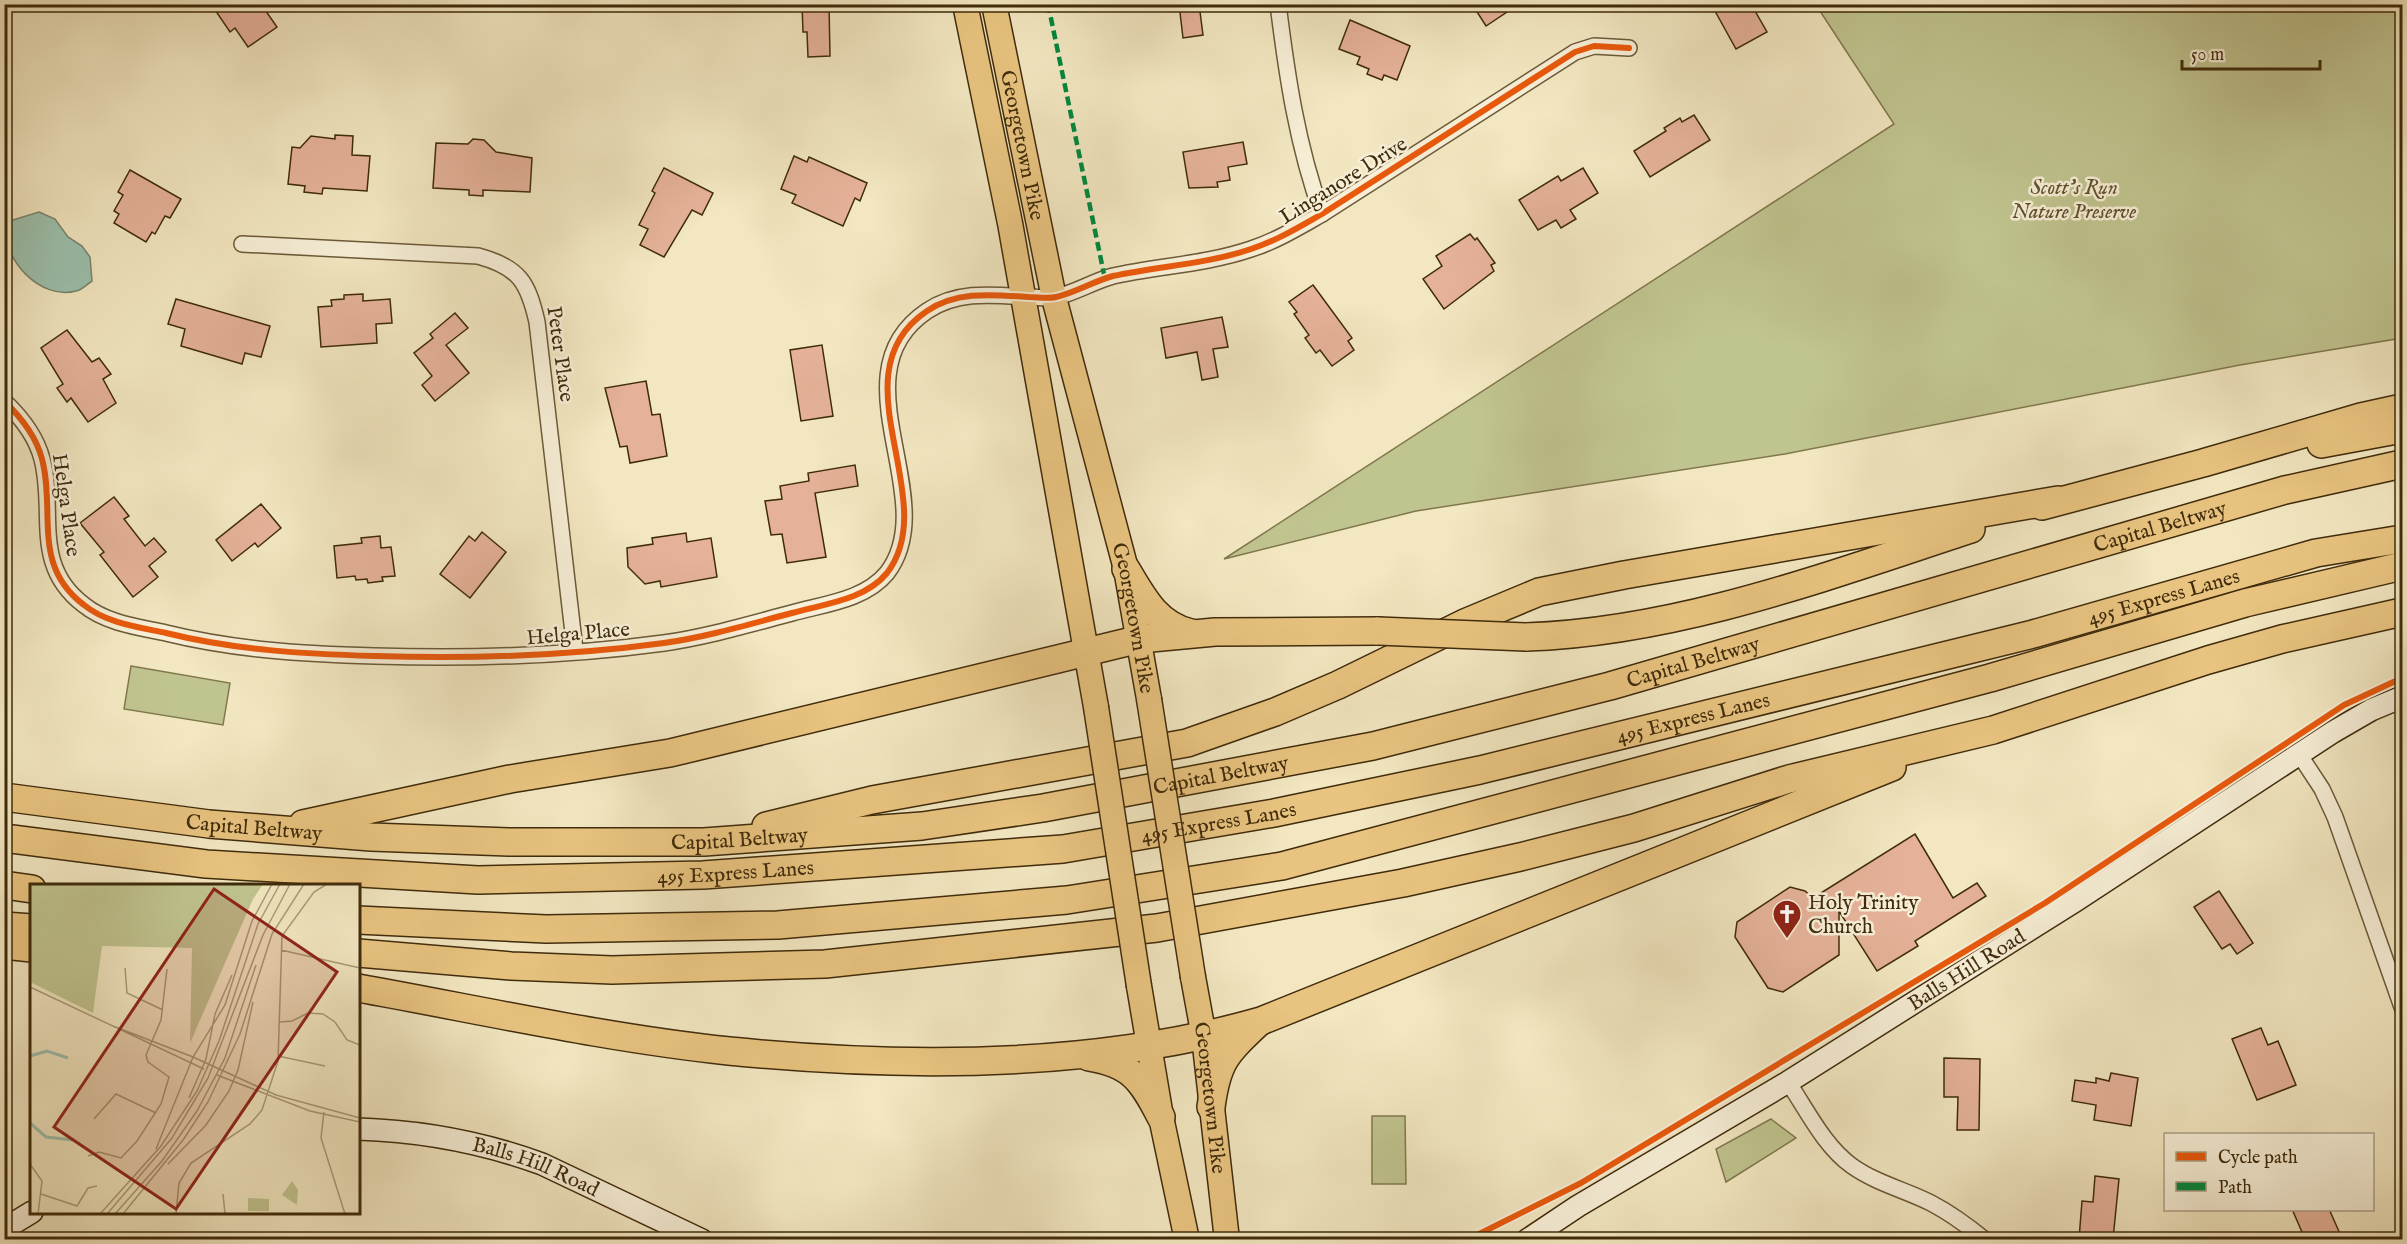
<svg xmlns="http://www.w3.org/2000/svg" width="2407" height="1244" font-family="'IM FELL English',serif">
<style>
.green{fill:#c0c48f;stroke:#80784d;stroke-width:1.5}
.water{fill:#9cc1ae;stroke:#77856d;stroke-width:1.5}
.building{fill:#e5b299;stroke:#3f2b0b;stroke-width:1.5}
.lines{fill:none;stroke-linecap:round;stroke-linejoin:round}
.street-casing{stroke:#6c5a38;stroke-width:18}
.secondary-casing{stroke:#3f2b0b;stroke-width:24}
.primary-casing{stroke:#3f2b0b;stroke-width:27}
.highway-casing{stroke:#3f2b0b;stroke-width:30}
.street{stroke:#f7efd7;stroke-width:15}
.secondary{stroke:#f7efd7;stroke-width:21}
.primary{stroke:#e9c480;stroke-width:24}
.highway{stroke:#e9c480;stroke-width:27}
.primary-bridge-casing{stroke:#3f2b0b;stroke-width:27;stroke-linecap:butt}
.highway-bridge-casing{stroke:#3f2b0b;stroke-width:30;stroke-linecap:butt}
.primary-bridge{stroke:#e9c480;stroke-width:24}
.highway-bridge{stroke:#e9c480;stroke-width:27}
.quiet{stroke:#00873e;stroke-width:4.5;stroke-dasharray:9 4.5;stroke-linecap:butt}
.cycleway-casing{stroke:#f7efd7;stroke-width:10}
.cycleway{stroke:#e8590c;stroke-width:6}
.labels{text-anchor:middle;stroke-width:5;stroke-linejoin:round;paint-order:stroke}
.street-label{font-size:21px;fill:#3f2b0b;stroke:#f7efd7}
.park-label{font-size:21px;font-style:italic;fill:#5f512c;stroke:#f7efd7}
.poi-label{font-size:21px;fill:#3f2b0b;stroke:#f7efd7;text-anchor:start}
.inset-river{fill:none;stroke:#9cc1ae;stroke-width:3}
.inset-road{fill:none;stroke:#aa9c78;stroke-width:1.5}
.view{fill:#8f2418;fill-opacity:0.15;stroke:#8f2418;stroke-width:3}
.inset-edge{fill:none;stroke:#3f2b0b;stroke-width:3}
</style>
<rect width="100%" height="100%" fill="#f2e7c1"/>
<filter id="stains"><feTurbulence type="fractalNoise" baseFrequency=".00333" numOctaves="4"/><feColorMatrix values="0 0 0 0 .2 0 0 0 0 .09 0 0 0 0 .02 0 0 0 .5 -.17"/></filter>
<radialGradient id="worn" r=".72"><stop offset=".6" stop-color="#630" stop-opacity="0"/><stop offset="1" stop-color="#630" stop-opacity=".3"/></radialGradient>
<!-- green -->
<g class="green">
<path d="M1816,5H2402V338L2240,365L1785,454L1416,511L1224,559L1894,124Z"/>
<path d="M131,666L230,683L223,725L124,709Z"/>
<path d="M1372,1116H1405L1406,1184H1372Z"/>
<path d="M1771,1119L1796,1138L1726,1182L1716,1149Z"/>
</g>
<!-- water -->
<path class="water" d="M39,212L55,219L68,237L82,246L90,257L92,281C87,284 82,290 76,291C41,301 0,259 6,222Z"/>
<!-- building -->
<g class="building">
<path d="M211,4H261L277,27L248,47L235,28L230,32Z"/>
<path d="M802,4H829L830,56L808,57L807,32H803Z"/>
<path d="M1179,4H1199L1203,35L1183,38Z"/>
<path d="M1472,4H1519L1486,26Z"/>
<path d="M1726,4H1751L1767,32L1736,49L1715,11Z"/>
<path d="M1350,20L1410,46L1397,80L1384,75L1382,80L1367,74L1369,69L1357,64L1360,57L1339,49Z"/>
<path d="M1694,115L1710,140L1650,177L1634,151L1666,131L1664,128L1680,118L1682,122Z"/>
<path d="M335,135L353,136L352,155L370,156L367,191L323,188L322,194L304,192L305,186L288,184L292,147L300,148L311,136L335,139Z"/>
<path d="M473,139L484,140L496,152L532,158L530,192L483,190V196L469,195V190L433,188L436,143L468,144Z"/>
<path d="M1243,142L1247,164L1228,167L1230,180L1217,182L1218,187L1189,188L1183,152Z"/>
<path d="M794,156L807,162L809,157L867,183L860,201L855,198L843,226L792,203L796,195L781,189Z"/>
<path d="M664,168L713,193L702,215L692,210L664,257L640,245L648,229L639,225L655,193L652,191Z"/>
<path d="M1583,168L1598,193L1570,210L1576,219L1561,228L1556,220L1538,230L1519,200L1558,176L1561,181Z"/>
<path d="M130,170L181,199L170,218L165,216L155,234L152,232L146,242L114,223L119,214L114,211L123,195L118,192Z"/>
<path d="M1470,234L1475,240L1477,238L1495,263L1491,265L1494,271L1444,309L1423,279L1442,266L1436,256Z"/>
<path d="M1313,285L1352,338L1348,341L1354,350L1332,366L1320,350L1316,353L1305,338L1309,335L1294,314L1297,312L1289,302Z"/>
<path d="M363,294V301L390,299L392,323L376,324L377,343L321,347L318,307L332,306L331,300L344,299V295Z"/>
<path d="M176,299L270,326L261,357L245,353L242,364L181,346L185,329L168,324Z"/>
<path d="M455,313L468,328L446,345L469,373L435,401L422,385L432,376L414,353L433,338L430,334Z"/>
<path d="M1222,317L1228,347L1213,349L1218,377L1202,380L1197,352L1166,358L1161,328Z"/>
<path d="M67,330L92,362L99,358L111,374L103,379L116,403L88,422L71,398L67,402L57,388L63,384L41,348Z"/>
<path d="M822,345L833,416L801,421L790,350Z"/>
<path d="M646,381L652,415L660,414L667,456L630,463L627,446L620,447L605,388Z"/>
<path d="M855,465L858,486L815,493L826,557L787,563L782,534L771,535L765,501L782,499L780,486L809,481L808,473Z"/>
<path d="M114,497L129,516L124,519L145,546L154,538L166,552L149,566L158,577L133,597L100,555L104,552L80,523Z"/>
<path d="M261,504L281,528L258,547L255,543L232,561L216,540Z"/>
<path d="M482,532L506,552L470,598L440,574L469,536L475,541Z"/>
<path d="M686,533L687,542L711,538L717,577L661,587L660,581L645,584L628,567L627,548L653,544L652,538Z"/>
<path d="M380,536L381,548L391,547L395,576L382,577L383,581L368,583L367,579L356,580L355,576L337,578L334,546L362,543L361,538Z"/>
<path d="M1915,834L1953,898L1977,883L1986,896L1915,941L1918,946L1877,971L1839,911V955L1783,992L1768,988L1735,937L1737,922L1790,887L1805,891L1813,898Z"/>
<path d="M2219,891L2253,943L2237,954L2230,944L2222,949L2194,907Z"/>
<path d="M2261,1028L2268,1045L2278,1041L2296,1085L2257,1100L2232,1039Z"/>
<path d="M1944,1058L1980,1059L1979,1130H1957L1958,1097H1944Z"/>
<path d="M2111,1073L2138,1078L2131,1126L2094,1120L2096,1105L2072,1101L2075,1080L2096,1083V1078L2109,1081Z"/>
<path d="M2095,1176L2119,1179L2113,1239H2079L2082,1201L2093,1202Z"/>
<path d="M2292,1209H2329L2341,1236L2333,1239H2305Z"/>
</g>
<g class="lines">
<!-- street casing -->
<g class="street-casing">
<g id="street">
<path d="M1278,4C1287,76 1297,145 1322,214"/>
<path d="M242,244L478,256C519,267 528,282 537,322L575,650"/>
<path d="M4,401C22,418 36,436 42,459C56,512 31,565 84,605C106,623 138,627 166,633C235,650 303,654 375,656C471,659 568,656 664,643C707,637 750,624 792,613C824,604 865,600 887,573C944,499 833,374 927,311C958,290 995,295 1029,297C1038,297 1048,299 1056,297C1075,293 1094,281 1113,276C1159,266 1207,264 1251,249C1276,241 1299,227 1322,214L1575,52L1594,46L1629,48"/>
<path d="M2299,754L2322,789L2335,817L2402,1007"/>
<path d="M1788,1082C1807,1110 1824,1146 1852,1166C1876,1183 1905,1190 1931,1203C1950,1213 1968,1226 1985,1240"/>
</g>
</g>
<!-- secondary casing -->
<g class="secondary-casing">
<g id="secondary">
<path id="s1" d="M358,1129C422,1131 482,1142 542,1164L702,1240"/>
<path d="M4,1229L32,1212"/>
<path id="s2" d="M1527,1240L1578,1206L1788,1082L2075,901L2333,732L2371,710L2402,697"/>
</g>
</g>
<!-- primary casing -->
<g class="primary-casing">
<g id="primary">
<path d="M965,4L1010,223L1096,707"/>
<path id="s3" d="M994,4L1054,298L1126,569L1149,699"/>
<path id="s4" d="M1193,977L1204,1037L1227,1240"/>
<path d="M1139,986L1161,1117L1187,1240"/>
</g>
</g>
<!-- highway casing -->
<g class="highway-casing">
<g id="highway">
<path d="M2321,444L2402,429"/>
<path d="M2042,506L2203,463L2361,417L2402,408"/>
<path d="M1126,569C1143,598 1157,625 1191,633"/>
<path d="M1526,637C1678,632 1827,576 1971,529"/>
<path id="s5" d="M4,797L209,824L371,837L509,842H704L922,826L1043,808L1373,746L1610,686L2285,490L2402,464"/>
<path d="M303,824L510,779L670,753L1140,639L1215,632L1378,631"/>
<path d="M766,826L872,800L1187,743L1275,712L1338,685L1467,622L1539,592L1624,575L2058,500"/>
<path id="s6" d="M4,838L206,864L478,880L703,875L1063,849L1274,813L1480,770L2033,634L2316,553L2402,539"/>
<path d="M4,885L32,889"/>
<path d="M358,920L546,929L778,925L1067,900L1282,866L1990,678L2245,603L2402,566"/>
<path d="M4,926L32,928"/>
<path d="M4,945L32,948"/>
<path d="M358,953L511,966L612,970L825,964L1157,928L1403,883L1520,857L1634,828L1789,779L1993,730L2208,660L2282,639L2402,612"/>
<path d="M358,988C481,1010 605,1038 729,1051C901,1068 1094,1069 1261,1021L1892,767"/>
<path d="M1089,1057C1132,1064 1142,1080 1161,1117"/>
<path d="M1211,1107C1217,1062 1225,1054 1258,1023"/>
</g>
</g>
<!-- street -->
<use href="#street" class="street"/>
<!-- secondary -->
<use href="#secondary" class="secondary"/>
<!-- primary -->
<use href="#primary" class="primary"/>
<!-- highway -->
<use href="#highway" class="highway"/>
<!-- primary-bridge casing -->
<g class="primary-bridge-casing">
<g id="primary-bridge">
<path d="M1149,699L1193,977"/>
<path d="M1096,707L1139,986"/>
</g>
</g>
<!-- highway-bridge casing -->
<g class="highway-bridge-casing">
<path id="highway-bridge" d="M1378,631L1526,637"/>
</g>
<!-- primary-bridge -->
<use href="#primary-bridge" class="primary-bridge"/>
<!-- highway-bridge -->
<use href="#highway-bridge" class="highway-bridge"/>
<!-- quiet -->
<path class="quiet" d="M1048,4L1105,279"/>
<!-- cycleway casing -->
<g class="cycleway-casing">
<g id="cycleway">
<path d="M4,401C22,418 36,436 42,459C56,512 31,565 84,605C106,623 138,627 166,633C235,650 303,654 375,656C471,659 568,656 664,643C707,637 750,624 792,613C824,604 865,600 887,573C944,499 833,374 927,311C958,290 995,295 1029,297C1038,297 1048,299 1056,297C1075,293 1094,281 1113,276C1159,266 1207,264 1251,249C1276,241 1299,227 1322,214L1575,52L1594,46L1629,48"/>
<path d="M1467,1240L1581,1183L2045,903L2344,705L2402,678"/>
</g>
</g>
<!-- cycleway -->
<use href="#cycleway" class="cycleway"/>
</g>
<!-- icons -->
<defs>
<g id="church-pin" transform="scale(1.5)"><path d="M0 17L-7.5 6A9.5 9.5 0 1 1 7.5 6Z" fill="#8f2418" stroke="#f7efd7"/><path d="M-1.2-6h2.4v3.5h3.3v2.4h-3.3V6h-2.4V-.1h-3.3v-2.4h3.3Z" fill="#fff"/></g>
</defs>
<g fill-rule="evenodd">
<use href="#church-pin" x="1787" y="914"/>
</g>
<g class="labels">
<!-- street labels -->
<g class="street-label">
<text dy="7" stroke="none"><textPath href="#s3" startOffset="144">Georgetown Pike</textPath></text>
<text transform="translate(1343 180) rotate(-32)" y="7">Linganore Drive</text>
<text transform="translate(561 354) rotate(82)" y="7">Peter Place</text>
<text transform="translate(67 505) rotate(82)" y="7">Helga Place</text>
<text dy="7" stroke="none"><textPath href="#s5" startOffset="2196">Capital Beltway</textPath></text>
<text dy="7" stroke="none"><textPath href="#s6" startOffset="2192">495 Express Lanes</textPath></text>
<text dy="7" stroke="none"><textPath href="#s3" startOffset="630">Georgetown Pike</textPath></text>
<text transform="translate(578 633) rotate(-5)" y="7">Helga Place</text>
<text dy="7" stroke="none"><textPath href="#s5" startOffset="1710">Capital Beltway</textPath></text>
<text dy="7" stroke="none"><textPath href="#s6" startOffset="1706">495 Express Lanes</textPath></text>
<text dy="7" stroke="none"><textPath href="#s5" startOffset="1224">Capital Beltway</textPath></text>
<text dy="7" stroke="none"><textPath href="#s6" startOffset="1220">495 Express Lanes</textPath></text>
<text dy="7" stroke="none"><textPath href="#s5" startOffset="252">Capital Beltway</textPath></text>
<text dy="7" stroke="none"><textPath href="#s5" startOffset="738">Capital Beltway</textPath></text>
<text dy="7" stroke="none"><textPath href="#s6" startOffset="734">495 Express Lanes</textPath></text>
<text dy="7" stroke="none"><textPath href="#s2" startOffset="516">Balls Hill Road</textPath></text>
<text dy="7" stroke="none"><textPath href="#s4" startOffset="122">Georgetown Pike</textPath></text>
<text dy="7" stroke="none"><textPath href="#s1" startOffset="183">Balls Hill Road</textPath></text>
</g>
<!-- park labels -->
<g class="park-label">
<text x="2074" y="194">Scott's Run<tspan x="2074" dy="24">Nature Preserve</tspan></text>
</g>
<!-- poi labels -->
<g class="poi-label">
<text x="1808" y="909">Holy Trinity<tspan x="1808" dy="24">Church</tspan></text>
</g>
</g>
<!-- overview -->
<g transform="translate(30 884)">
<rect width="330" height="330" fill="#f2e7c1"/>
<path d="M0,0H233L223,15L160,159L162,64L72,62L63,129L0,98ZM262,297L268,306L267,321L252,311ZM218,314L239,315V327H218Z" fill="#c0c48f"/>
<path class="inset-river" d="M0,172L17,167L38,174M0,239L16,253L43,256"/>
<path class="inset-road" d="M251,66L330,84M95,84L97,109L133,126M0,103L174,185M250,138L262,137L278,129L293,130L305,138L317,156L330,161M83,142L163,173L246,211L330,234M248,172L295,182M187,191L280,227L330,238M159,214L176,175L185,130L202,91M294,228L291,254L315,330M64,235L86,210L126,229M126,265L163,173L195,121L222,37L242,0M58,272L69,268L91,274L107,257L131,220L139,193L118,178L116,171L131,136L137,85M0,280L12,297L8,330M138,280L176,241L199,207L208,186L223,118M11,310L47,322L58,304L67,302M193,310L195,330M70,330L131,262L167,207L189,157L228,40L250,0M77,330L142,254L178,194L233,51L260,0M85,330L132,277L167,227L195,174L226,81M93,330L153,256L178,218L210,150L242,50L274,0M146,330L149,299L161,279L220,240L232,226L248,177L252,52L284,8L297,0"/>
<path class="view" d="M184,5L307,88L146,325L24,243Z"/>
<rect width="330" height="330" class="inset-edge"/>
</g>
<!-- margin -->
<rect width="2407" height="1244" fill="none" stroke="#f2e7c1" stroke-width="24"/>
<rect x="6" y="6" width="2395" height="1232" fill="none" stroke="#3f2b0b" stroke-width="3"/>
<rect x="12" y="12" width="2383" height="1220" fill="none" stroke="#3f2b0b" stroke-width="1.5"/>
<!-- legend -->
<rect x="2164" y="1133" width="210" height="78" fill="#f7efd7" stroke="#ada185" stroke-width="1.5"/>
<rect x="2176" y="1152" width="30" height="9" fill="#e8590c" stroke="#ada185" stroke-width="1.5"/>
<text x="2218" y="1163" font-size="18" fill="#3f2b0b">Cycle path</text>
<rect x="2176" y="1182" width="30" height="9" fill="#00873e" stroke="#ada185" stroke-width="1.5"/>
<text x="2218" y="1193" font-size="18" fill="#3f2b0b">Path</text>
<!-- scale -->
<path d="M2182 60v9h138v-9" fill="none" stroke="#3f2b0b" stroke-width="3"/>
<text x="2191" y="60" font-size="18" fill="#3f2b0b" stroke="#f7efd7" stroke-width="4.5" paint-order="stroke">50 m</text>
<rect width="100%" height="100%" filter="url(#stains)"/>
<rect width="100%" height="100%" fill="url(#worn)"/>
</svg>
